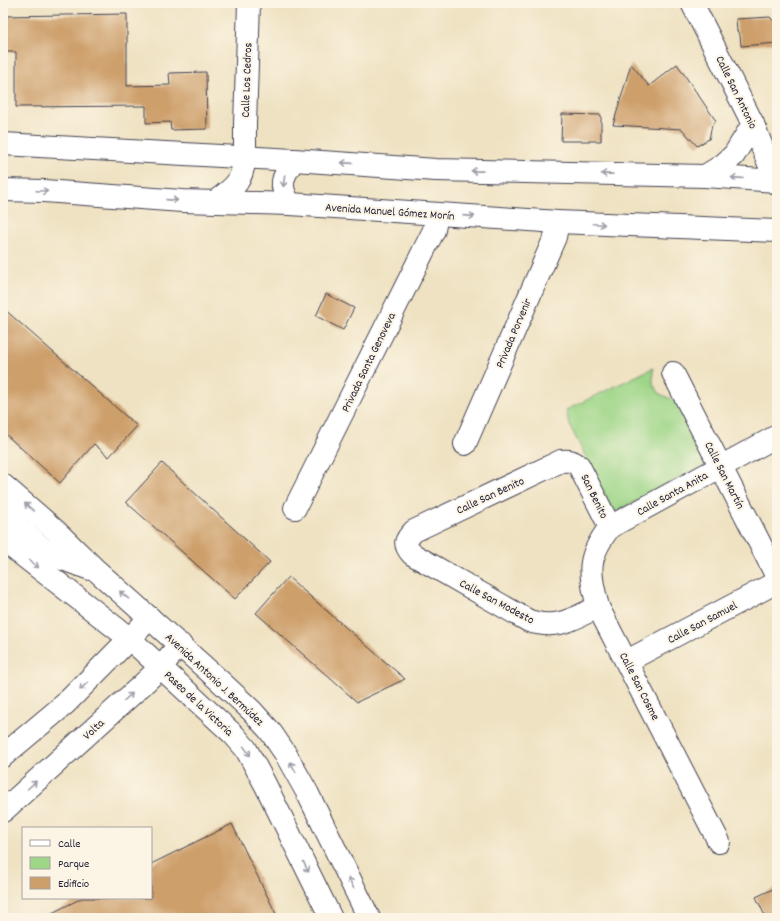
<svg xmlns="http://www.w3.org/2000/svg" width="780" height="921" font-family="Dekko,sans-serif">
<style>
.green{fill:#9ed688;stroke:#607c62}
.building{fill:#cd9f6a}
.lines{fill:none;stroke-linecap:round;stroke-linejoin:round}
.minor-casing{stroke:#413f4f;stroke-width:24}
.major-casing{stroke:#413f4f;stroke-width:24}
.minor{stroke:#fff;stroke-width:22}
.major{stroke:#fff;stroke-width:22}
.oneway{stroke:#9c9ca7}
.labels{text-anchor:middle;stroke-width:4;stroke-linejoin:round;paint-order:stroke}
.street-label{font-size:12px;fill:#22223b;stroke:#fcf5e5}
</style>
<rect width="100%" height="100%" fill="#fcf5e5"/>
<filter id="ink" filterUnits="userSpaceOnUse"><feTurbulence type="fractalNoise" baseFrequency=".025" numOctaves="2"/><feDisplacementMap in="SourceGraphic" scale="8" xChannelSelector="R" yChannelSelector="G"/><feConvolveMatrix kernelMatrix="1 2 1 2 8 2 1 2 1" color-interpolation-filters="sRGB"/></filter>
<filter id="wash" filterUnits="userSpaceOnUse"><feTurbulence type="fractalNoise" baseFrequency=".012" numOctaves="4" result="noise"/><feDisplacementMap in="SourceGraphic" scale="16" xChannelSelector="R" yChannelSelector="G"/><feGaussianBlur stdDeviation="0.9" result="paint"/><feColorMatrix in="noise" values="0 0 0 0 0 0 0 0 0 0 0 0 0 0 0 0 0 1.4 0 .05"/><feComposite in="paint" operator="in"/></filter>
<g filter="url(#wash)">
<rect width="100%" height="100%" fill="#efe2c2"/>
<!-- green -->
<path class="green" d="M653,368V384L660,394L676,401L709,462L614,513L569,424L566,410Z"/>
<g id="blocks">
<!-- building -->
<g class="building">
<path d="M127,14V86L170,85L169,73L206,72L207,129L171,130L170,122L146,123V106L16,107V52H3V16Z"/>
<path d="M770,17L777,25V43L741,46L740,35L737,31L736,19Z"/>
<path d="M631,64L649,86L677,64L716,121L712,125L709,139L697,146L682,129L613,125Z"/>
<path d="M562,114L601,115V141H561Z"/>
<path d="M326,294L354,308L343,330L316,316Z"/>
<path d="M3,308L137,426L109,457L94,444L60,483L3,432Z"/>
<path d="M162,463L270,562L235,599L126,502Z"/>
<path d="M288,577L405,679L357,702L256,613Z"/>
<path d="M232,824L278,918H42L82,898H151V864Z"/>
<path d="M777,887V918H766L756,897Z"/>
</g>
</g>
</g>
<g filter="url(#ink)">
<use href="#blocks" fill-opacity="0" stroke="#413f4f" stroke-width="1"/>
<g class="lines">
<!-- minor casing -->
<g class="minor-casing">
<g id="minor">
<path d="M692,3L753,124L777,184"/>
<path d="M245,157V124L249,3"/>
<path d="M673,373L777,577"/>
<path d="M465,444L555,237L558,222"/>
<path d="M295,508L434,230L437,214"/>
<path d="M598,607C572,619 558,630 529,621L412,554C403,544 405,540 414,531L561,461C569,460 573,461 579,466L610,527"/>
<path d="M627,661L777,582"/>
<path d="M3,756L65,704L150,618"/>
<path d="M3,811L142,685L161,667L180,644"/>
<path d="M719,842L598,607C589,571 586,558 610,527L777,436"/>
</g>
</g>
<!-- major casing -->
<g class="major-casing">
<g id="major">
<path d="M3,144L294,160L436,170L705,176L777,181"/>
<path d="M705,176L723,165L734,155L753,124"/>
<path d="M3,190L44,191L182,201L290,204L558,222L777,231"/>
<path d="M216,201C235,187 242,182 245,157"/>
<path d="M290,204C278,185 282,177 294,160"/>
<path d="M3,485L56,531L97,571L221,682L252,711L270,731L285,753L308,794L369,918"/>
<path d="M3,513L41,547L54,556L90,569"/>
<path d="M3,540L130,639L234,735L246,749L265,784L331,918"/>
</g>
</g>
<!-- minor -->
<use href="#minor" class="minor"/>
<!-- major -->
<use href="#major" class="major"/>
</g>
<!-- one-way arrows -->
<defs><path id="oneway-shaft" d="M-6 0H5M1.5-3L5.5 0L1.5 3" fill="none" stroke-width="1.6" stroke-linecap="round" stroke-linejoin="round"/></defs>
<g class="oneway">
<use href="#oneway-shaft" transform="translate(347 163) rotate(-176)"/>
<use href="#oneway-shaft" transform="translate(477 171) rotate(-179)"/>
<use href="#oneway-shaft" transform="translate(607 174) rotate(-179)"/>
<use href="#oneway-shaft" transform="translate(737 178) rotate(-176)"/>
<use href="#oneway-shaft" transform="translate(284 181) rotate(97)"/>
<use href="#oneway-shaft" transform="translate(42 191) rotate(3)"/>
<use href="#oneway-shaft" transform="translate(172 200) rotate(4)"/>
<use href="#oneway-shaft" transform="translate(469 216) rotate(4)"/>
<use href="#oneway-shaft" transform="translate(599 224) rotate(3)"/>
<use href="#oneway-shaft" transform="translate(29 507) rotate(-139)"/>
<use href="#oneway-shaft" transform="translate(34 564) rotate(38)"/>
<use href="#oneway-shaft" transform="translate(124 595) rotate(-139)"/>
<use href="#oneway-shaft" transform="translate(84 686) rotate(136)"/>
<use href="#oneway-shaft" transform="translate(128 697) rotate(-42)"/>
<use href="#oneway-shaft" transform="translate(247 751) rotate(55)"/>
<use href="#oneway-shaft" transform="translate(293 767) rotate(-119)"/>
<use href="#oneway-shaft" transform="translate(32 785) rotate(-42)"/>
<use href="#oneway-shaft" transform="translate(306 867) rotate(64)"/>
<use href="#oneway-shaft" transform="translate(351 883) rotate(-117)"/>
</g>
</g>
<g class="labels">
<!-- street labels -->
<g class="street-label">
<text transform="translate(246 80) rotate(-88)" y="4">Calle Los Cedros</text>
<text transform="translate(737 92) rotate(64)" y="4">Calle San Antonio</text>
<text transform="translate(390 211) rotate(4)" y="4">Avenida Manuel Gómez Morín</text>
<text transform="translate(513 333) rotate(-67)" y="4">Privada Porvenir</text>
<text transform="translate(368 362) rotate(-64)" y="4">Privada Santa Genoveva</text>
<text transform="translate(725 475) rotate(63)" y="4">Calle San Martín</text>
<text transform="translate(672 493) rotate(-29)" y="4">Calle Santa Anita</text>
<text transform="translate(490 495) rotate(-25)" y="4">Calle San Benito</text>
<text transform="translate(595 496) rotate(64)" y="4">San Benito</text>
<text transform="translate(497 601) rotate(28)" y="4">Calle San Modesto</text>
<text transform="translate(702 622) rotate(-28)" y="4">Calle San Samuel</text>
<text transform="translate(215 679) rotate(43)" y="4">Avenida Antonio J. Bermúdez</text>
<text transform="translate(640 686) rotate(63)" y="4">Calle San Cosme</text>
<text transform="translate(199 703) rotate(43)" y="4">Paseo de la Victoria</text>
<text transform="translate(93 729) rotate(-43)" y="4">Volta</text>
</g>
</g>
<!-- margin -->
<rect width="780" height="921" fill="none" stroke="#fcf5e5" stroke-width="16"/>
<!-- legend -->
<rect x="22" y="827" width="130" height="72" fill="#fcf5e5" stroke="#a5a1a1"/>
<rect x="30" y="840" width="20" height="6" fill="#ffffff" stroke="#a5a1a1"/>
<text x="58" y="847" font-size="12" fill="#22223b">Calle</text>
<rect x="30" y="857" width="20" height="12" fill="#9ed688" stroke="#a5a1a1"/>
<text x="58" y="867" font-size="12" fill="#22223b">Parque</text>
<rect x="30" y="877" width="20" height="12" fill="#cd9f6a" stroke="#a5a1a1"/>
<text x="58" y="887" font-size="12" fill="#22223b">Edificio</text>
</svg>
